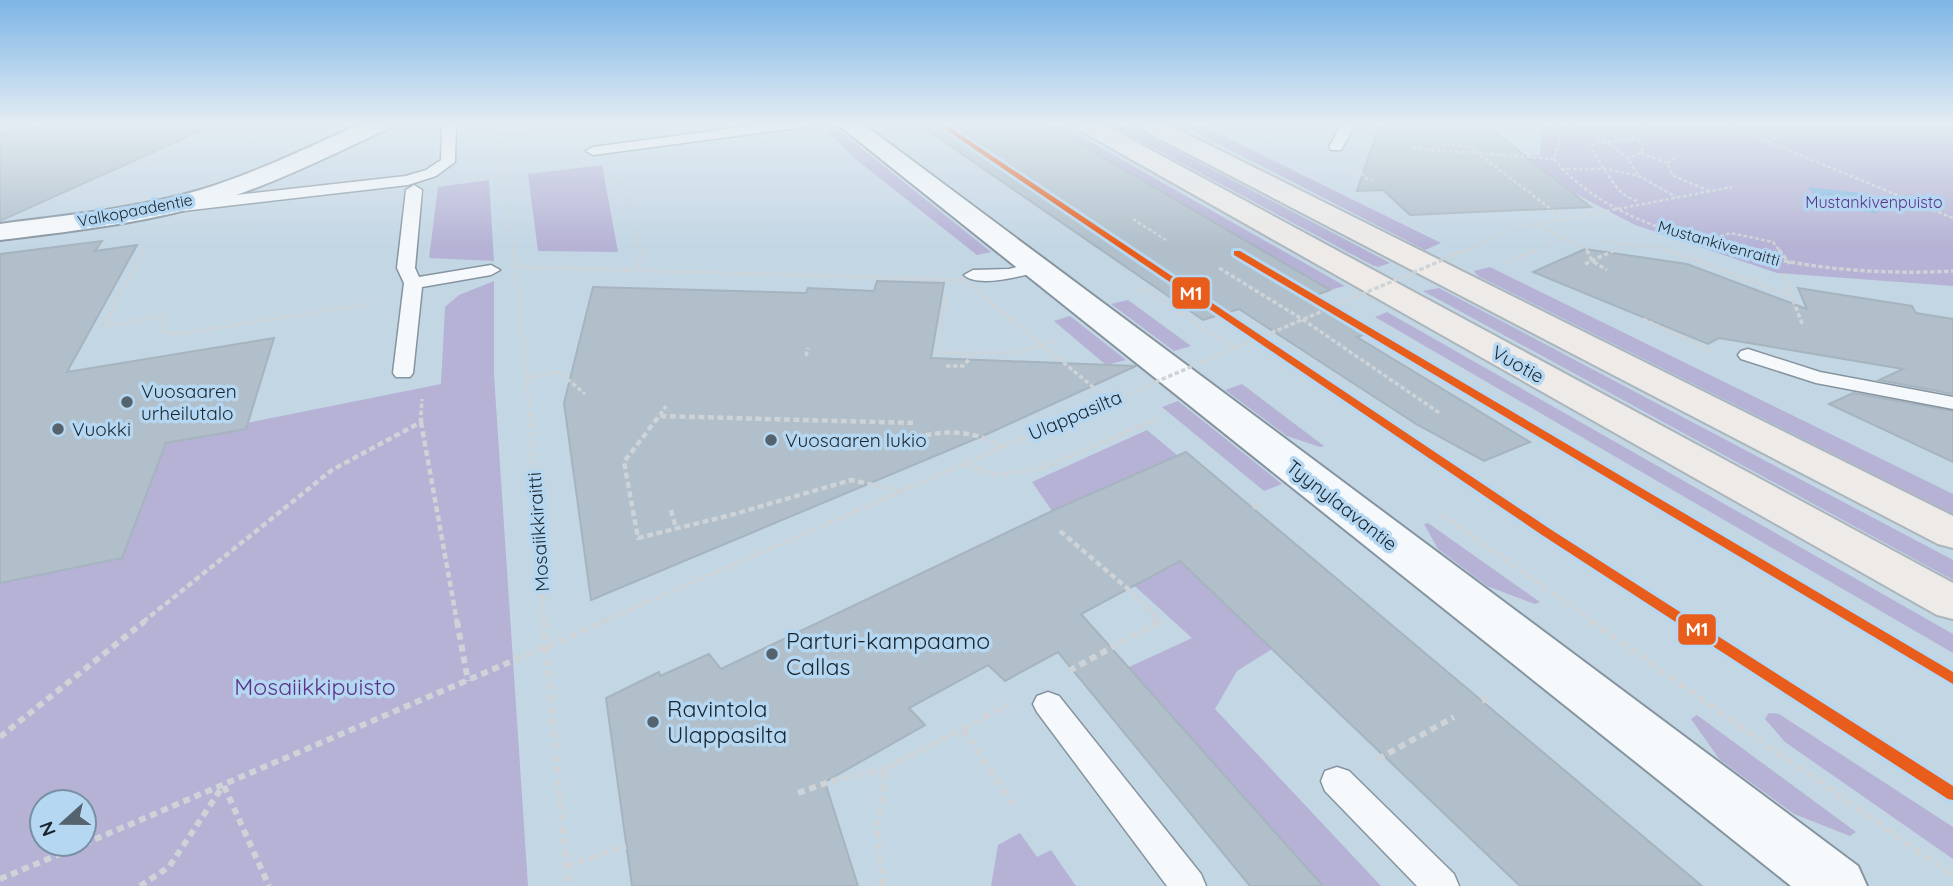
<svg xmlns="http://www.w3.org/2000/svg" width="1953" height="886" font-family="Quicksand,sans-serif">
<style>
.green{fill:#b5b2d5;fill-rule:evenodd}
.water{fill:#7eb6e2}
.building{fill:#b0bfca;stroke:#a6b4bf;stroke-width:2}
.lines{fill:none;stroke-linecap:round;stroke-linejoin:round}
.lane-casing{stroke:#86949f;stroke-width:3}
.street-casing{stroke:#86949f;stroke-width:4}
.secondary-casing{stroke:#86949f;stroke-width:4}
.primary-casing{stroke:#abb5bc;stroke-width:4}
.path-far3{stroke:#cdd3d6;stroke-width:2.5;stroke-dasharray:3.5 2.5;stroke-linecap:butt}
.path-far2{stroke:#cdd3d6;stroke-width:3.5;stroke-dasharray:4.5 2.5;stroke-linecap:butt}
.path-far1{stroke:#cdd3d6;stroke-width:4.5;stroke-dasharray:6 3.5;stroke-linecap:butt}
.path{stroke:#cdd3d6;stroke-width:6;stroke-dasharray:7 5;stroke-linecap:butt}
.lane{fill:#f6f9fb;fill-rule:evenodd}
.street{fill:#f6f9fb;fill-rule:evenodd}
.secondary{fill:#f6f9fb;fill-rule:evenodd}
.primary{fill:#edeae8;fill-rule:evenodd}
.path-bridge-far3{stroke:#cdd3d6;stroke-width:2.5;stroke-dasharray:3.5 2.5;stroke-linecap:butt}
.path-bridge-far2{stroke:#cdd3d6;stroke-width:3.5;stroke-dasharray:4.5 2.5;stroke-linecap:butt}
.path-bridge-far1{stroke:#cdd3d6;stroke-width:4.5;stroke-dasharray:6 3.5;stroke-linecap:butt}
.path-bridge{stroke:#cdd3d6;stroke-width:6;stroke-dasharray:7 5;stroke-linecap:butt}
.metro-1-casing{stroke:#b6d7f1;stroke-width:6}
.metro-1{fill:#e85d1b;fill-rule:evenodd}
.poi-dot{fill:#54636e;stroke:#b6d7f1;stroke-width:2.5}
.labels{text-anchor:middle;stroke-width:7;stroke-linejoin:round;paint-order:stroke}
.far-park-label{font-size:16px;fill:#5c3288;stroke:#b6d7f1}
.far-street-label{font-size:16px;fill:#18252f;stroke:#b6d7f1}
.street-label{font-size:19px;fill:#18252f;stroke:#b6d7f1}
.poi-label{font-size:19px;fill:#18252f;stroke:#b6d7f1;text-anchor:start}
.near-poi-label{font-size:23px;fill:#18252f;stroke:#b6d7f1;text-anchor:start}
.near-park-label{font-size:23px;fill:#5c3288;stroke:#b6d7f1}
.line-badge{stroke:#b6d7f1;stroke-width:2.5}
.badge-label{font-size:19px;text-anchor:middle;font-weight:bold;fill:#fff}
</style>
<rect width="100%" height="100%" fill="#c3d6e4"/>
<!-- green -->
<g class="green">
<path d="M1044,123H1057L1345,286L1330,290Z"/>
<path d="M1178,123H1197L1441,243L1425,250Z"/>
<path d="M1561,123H1953V286L1777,273L1635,225L1576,194L1529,159L1532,155H1540L1542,126Z"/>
<path d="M1125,125L1143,133L1390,263L1378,267L1372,265L1116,128Z"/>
<path d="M839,130L991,252L977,255L858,161L827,132Z"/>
<path d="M602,165L618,252L538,251L528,174Z"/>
<path d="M489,180L494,261L429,258L438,187Z"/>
<path d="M1490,267L1953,494V514L1478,276L1474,271Z"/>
<path d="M494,281V375L528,886H0V583L122,558L166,443L245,429L247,423L441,384L445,307L459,295ZM42,802H84V844H42Z"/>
<path d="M1439,288L1953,560V580L1423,291Z"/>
<path d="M1128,300L1191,346L1174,351L1111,304Z"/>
<path d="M1387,312L1953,634V653L1375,317Z"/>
<path d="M1070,316L1126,360L1106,365L1054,321Z"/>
<path d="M1242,384L1324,446L1320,447L1287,436L1225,390Z"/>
<path d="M1178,401L1282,484L1264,491L1162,407Z"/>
<path d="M1147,430L1178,456L1105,489L1272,649L1237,671L1215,709L1381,886H1323L1129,667L1192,638L1052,511L1032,482Z"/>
<path d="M1428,523L1540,602L1535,604L1487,586L1438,549L1424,524Z"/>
<path d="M1769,713L1779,714L1953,827V859L1785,742L1765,719Z"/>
<path d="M1697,715L1856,832L1850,836L1794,814L1720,760L1691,719Z"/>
<path d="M1020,833L1037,857L1051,850L1076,886H991L998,845Z"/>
</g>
<!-- water -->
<path class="water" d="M1808,187L1861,193L1878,213L1823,207Z"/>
<!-- building -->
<g class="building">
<path d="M55,123H218L0,221V134Z"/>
<path d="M917,123H1044L1330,290L1311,297L1372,332L1357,337L1530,442L1484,461L1416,424L1239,309L1203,320Z"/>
<path d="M1380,123H1483L1591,207L1410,215L1383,190L1357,191Z"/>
<path d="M102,241L95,251L137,245L67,372L274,338L246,429L166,443L122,558L0,583V254Z"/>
<path d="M1585,249L1687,264L1807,309L1798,288L1912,306L1916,313L1953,319V394L1879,380L1903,369L1719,338L1708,344L1533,272Z"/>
<path d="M877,281L944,283L931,358L1136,366L985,435L591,600L564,403L593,287L806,293L808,288L874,291Z"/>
<path d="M1853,393L1953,411V462L1829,404Z"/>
<path d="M1186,452L1702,886H1520L1180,561L1081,614L1323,886H1250L1058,652L1005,681L988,665L909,708L925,725L825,782L858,886H632L606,698L659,672L660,676L709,654L721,669L1052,511Z"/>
</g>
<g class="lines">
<!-- lane casing -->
<g class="lane-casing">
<g id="lane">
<path d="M442,123H456L455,162L436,176L408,185L183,211L175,206L183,201L406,176L426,170L441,160Z"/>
<path d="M772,123H811L804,127L593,155L586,151L593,147Z"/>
<path d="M1342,123H1356L1341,150H1331L1329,147Z"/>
<path d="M414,185L422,190L415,268L419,277L491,265L500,270L491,275L422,287L413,373L410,377H396L393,373L404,283L397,268L406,190Z"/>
<path d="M1032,263L1038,264L1041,268L1038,272C1021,276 977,288 964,275L973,270L1009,269Z"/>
<path d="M1748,349L1820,372L1953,397V409L1816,383L1741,359L1738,355L1741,351Z"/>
<path d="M1048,692L1059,696L1201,874L1206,886H1167L1037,712L1033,704L1037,696Z"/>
<path d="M1337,767L1349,771L1454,874L1459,886H1417L1325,791L1321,781L1325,771Z"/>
</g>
</g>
<!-- street casing -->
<g class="street-casing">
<path id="street" d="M363,123H393L390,128C341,150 293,175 242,193C164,221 82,230 0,240V224C67,215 135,209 200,190C256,173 309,147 363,123Z"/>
</g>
<!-- secondary casing -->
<g class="secondary-casing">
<path id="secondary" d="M836,123H862L1858,866L1867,886H1791Z"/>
</g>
<!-- primary casing -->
<g class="primary-casing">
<g id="primary">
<path d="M1073,123H1101L1953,583V619L1937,615L1076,128Z"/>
<path d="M1136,123H1165L1953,516V548L1938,544L1139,128Z"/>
</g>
</g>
<!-- path-far3 -->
<g class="path-far3">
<path d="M496,123L504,178"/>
<path d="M1539,123L1564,131"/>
<path d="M1581,123L1561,136L1554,159C1600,215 1675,234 1742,252"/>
<path d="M1633,123L1623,131L1644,143L1641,153L1627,158L1638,175"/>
<path d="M1634,123L1660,133"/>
<path d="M1722,123L1953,218"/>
<path d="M1575,126L1607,142L1627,158"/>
<path d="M0,131L39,123"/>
<path d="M499,136L524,133"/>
<path d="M1635,139L1598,142L1592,146C1593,153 1613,184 1619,190C1624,196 1632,199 1639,202"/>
<path d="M1768,141L1782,136L1796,123"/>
<path d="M1413,148L1554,159"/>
<path d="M1431,151L1443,144L1470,147L1561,217"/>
<path d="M1641,153L1667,163L1672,175L1709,191"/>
<path d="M1667,163L1675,158"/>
<path d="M139,168L165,151H157"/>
<path d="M1357,169L1368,180H1373"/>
<path d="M1561,169H1606L1639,176L1676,197"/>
<path d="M476,179L503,175"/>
<path d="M620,181L641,252"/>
<path d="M1133,219L1166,240"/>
<path d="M1518,228L1732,187"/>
<path d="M1563,238L1586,247L1588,252"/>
<path d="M1603,240C1627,248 1650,243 1673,252"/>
<path d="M1703,241L1731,233L1773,242L1781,252"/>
<path d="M1532,252L1563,238L1534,224"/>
<path d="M1611,252L1621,247"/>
</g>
<!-- path-far2 -->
<g class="path-far2">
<path d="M144,250L103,326L167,316L160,332L179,334L374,303"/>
<path d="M1587,250L1592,261L1607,270"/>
<path d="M1669,250L1792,296"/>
<path d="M1736,250C1807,269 1879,275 1953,271"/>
<path d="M1779,250L1790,264"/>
<path d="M1507,263L1536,250"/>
<path d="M1585,264L1615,250"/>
<path d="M638,267L642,250"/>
<path d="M1219,268L1302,319L1441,414"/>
<path d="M1783,274L1803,326"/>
<path d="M1137,290H1148L1233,348"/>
<path d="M946,295L937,353H1011L1059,340"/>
<path d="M1643,319L1712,351"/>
<path d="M806,356L808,348"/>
<path d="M946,366H963L975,353"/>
<path d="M528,378L559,372L585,394"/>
<path d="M421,415L422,399"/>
<path d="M660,415L666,406"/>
</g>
<!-- path-far1 -->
<g class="path-far1">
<path d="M421,422L457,622"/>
<path d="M916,437C949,430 973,430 1002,447"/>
<path d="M966,464L994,475L1040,469L1156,419"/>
<path d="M901,491L851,480L731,515L638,538L624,462L659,416L913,423"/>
<path d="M1253,508L1264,503"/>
<path d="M671,510L676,528"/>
<path d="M1442,515L1594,622"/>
<path d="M1060,531L1128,589L1160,621L1158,622"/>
<path d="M143,622L332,470L421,422V413"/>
<path d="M602,622L1065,420"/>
</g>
<!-- path -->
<g class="path">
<path d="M457,621L468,681"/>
<path d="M1591,621L1953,876"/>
<path d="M546,647L568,886"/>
<path d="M1069,671L1160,621"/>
<path d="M1482,701L1494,695"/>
<path d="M963,729L1014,807"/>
<path d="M0,737L145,621"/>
<path d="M1378,759L1454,717"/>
<path d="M224,786L269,886"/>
<path d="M798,793L832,781L885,769"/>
<path d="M84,844L606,621"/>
<path d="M567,866L626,846"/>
<path d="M0,879L84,844"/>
<path d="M140,886L169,867L223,786"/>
<path d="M883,886L877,828L886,769L1009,704"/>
</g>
<!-- lane -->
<use href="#lane" class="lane"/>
<!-- street -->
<use href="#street" class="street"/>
<!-- secondary -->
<use href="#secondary" class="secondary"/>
<!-- primary -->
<use href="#primary" class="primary"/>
<!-- path-bridge-far3 -->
<g class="path-bridge-far3">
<path d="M504,178L514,252"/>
<path d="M1462,252L1518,228"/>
</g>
<!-- path-bridge-far2 -->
<g class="path-bridge-far2">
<path d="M514,250L530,415"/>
<path d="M519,267L964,280L1110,401"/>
<path d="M1078,415L1466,250"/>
</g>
<!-- path-bridge-far1 -->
<g class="path-bridge-far1">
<path d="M530,413L544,622"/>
<path d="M1065,420L1082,413"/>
</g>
<!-- path-bridge -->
<path class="path-bridge" d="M544,621L546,647"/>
<!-- metro-1 casing -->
<g class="metro-1-casing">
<g id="metro-1">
<path d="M936,123H943L1550,529L1953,786V800L1948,799L1542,535Z"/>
<path d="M1234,251H1240L1953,672V684L1234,255Z"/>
</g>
</g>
<!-- metro-1 -->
<use href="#metro-1" class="metro-1"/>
</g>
<!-- sky -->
<linearGradient id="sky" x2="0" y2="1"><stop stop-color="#7db5e6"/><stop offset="0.5" stop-color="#e4edf3"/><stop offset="1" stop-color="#e4edf3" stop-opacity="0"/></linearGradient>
<rect width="1953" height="247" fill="url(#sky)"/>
<!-- markers -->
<g class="poi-dot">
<circle cx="127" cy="402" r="7"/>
<circle cx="58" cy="429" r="7"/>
<circle cx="771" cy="440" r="7"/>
<circle cx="772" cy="654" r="7"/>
<circle cx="653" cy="722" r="7"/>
</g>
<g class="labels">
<!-- far-park labels -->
<g class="far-park-label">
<text x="1874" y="208">Mustankivenpuisto</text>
</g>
<!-- far-street labels -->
<g class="far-street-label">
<text transform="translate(135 210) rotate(-11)" y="6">Valkopaadentie</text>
<text transform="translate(1719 243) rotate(16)" y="6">Mustankivenraitti</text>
</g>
<!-- street labels -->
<g class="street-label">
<text transform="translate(1518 364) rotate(29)" y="7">Vuotie</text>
<text transform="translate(1075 415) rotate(-23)" y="7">Ulappasilta</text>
<text transform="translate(1342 505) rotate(38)" y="7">Tyynylaavantie</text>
<text transform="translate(538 532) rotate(-94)" y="7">Mosaiikkiraitti</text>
</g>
<!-- poi labels -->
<g class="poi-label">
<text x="141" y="398">Vuosaaren<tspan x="141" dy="22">urheilutalo</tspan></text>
<text x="72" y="436">Vuokki</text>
<text x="785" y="447">Vuosaaren lukio</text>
</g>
<!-- near-poi labels -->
<g class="near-poi-label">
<text x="786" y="649">Parturi-kampaamo<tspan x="786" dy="26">Callas</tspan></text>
<text x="667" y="717">Ravintola<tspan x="667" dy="26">Ulappasilta</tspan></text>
</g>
<!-- near-park labels -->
<g class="near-park-label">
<text x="315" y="695">Mosaiikkipuisto</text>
</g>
</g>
<g class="line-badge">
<rect x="1171" y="276" width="40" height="34" rx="7" fill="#e85d1b"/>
<rect x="1677" y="613" width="40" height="33" rx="7" fill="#e85d1b"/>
</g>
<g class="badge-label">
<text x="1191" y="300">M1</text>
<text x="1697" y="636">M1</text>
</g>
<!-- north arrow -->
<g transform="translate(63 823) rotate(249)"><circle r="33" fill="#b6d7f1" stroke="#7790a3" stroke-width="2"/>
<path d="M0-5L12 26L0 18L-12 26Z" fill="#54636e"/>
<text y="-10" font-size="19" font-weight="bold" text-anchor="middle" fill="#18252f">N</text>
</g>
</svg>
